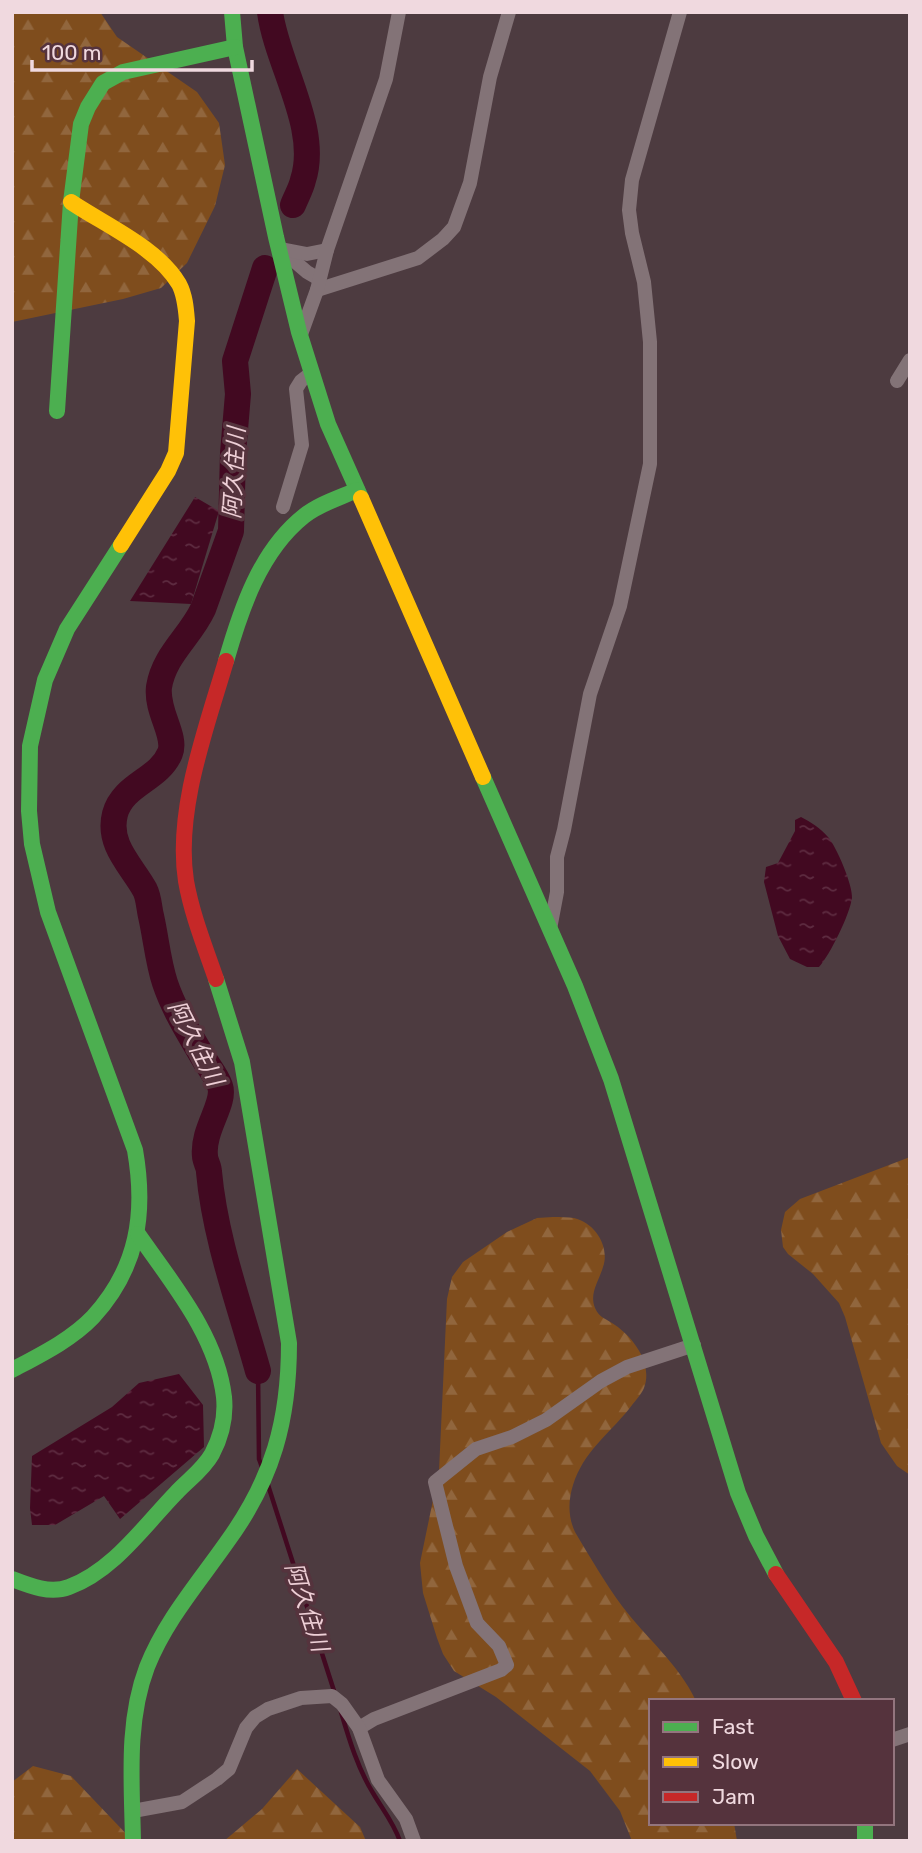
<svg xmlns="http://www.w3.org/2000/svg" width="922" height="1853" font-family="Rubik,'Noto Sans JP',sans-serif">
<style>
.forest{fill:url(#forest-firs)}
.water{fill:url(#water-ripples)}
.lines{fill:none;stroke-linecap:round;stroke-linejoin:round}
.stream{stroke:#420921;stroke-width:4.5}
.river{stroke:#420921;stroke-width:26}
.street{stroke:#837377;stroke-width:14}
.fast{stroke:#4caf50;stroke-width:16}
.slow{stroke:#ffc107;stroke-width:16}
.jam{stroke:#c62828;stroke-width:16}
.labels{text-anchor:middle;stroke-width:7;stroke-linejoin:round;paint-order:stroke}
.water-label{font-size:23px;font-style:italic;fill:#eecfd6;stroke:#55333d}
</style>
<defs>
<pattern id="forest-firs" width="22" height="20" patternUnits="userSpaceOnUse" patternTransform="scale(1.75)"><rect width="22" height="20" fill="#7f4d1d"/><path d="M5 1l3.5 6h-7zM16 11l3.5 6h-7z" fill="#91663d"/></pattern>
<pattern id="water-ripples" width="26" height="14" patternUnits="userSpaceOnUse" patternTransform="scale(1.75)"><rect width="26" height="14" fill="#420921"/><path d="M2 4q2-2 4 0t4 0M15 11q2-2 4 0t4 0" fill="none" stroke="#5e2c41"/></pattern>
</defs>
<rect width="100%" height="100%" fill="#4d3b40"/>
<!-- forest -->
<g class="forest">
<path d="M12,12H100L117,37L197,92L219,123L225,165L215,206L187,263L161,288L123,299L12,322Z"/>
<path d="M910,1157V1475L897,1466L881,1443L845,1317L839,1303L813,1274L788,1254L783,1247L781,1230L785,1212L800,1199Z"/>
<path d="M553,1217C560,1217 568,1217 574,1218C596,1223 610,1248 603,1267C599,1281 589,1293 595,1308C599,1318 607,1319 615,1325C634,1338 653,1364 644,1388C641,1395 634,1402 629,1409C607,1436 584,1451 573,1485C568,1501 568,1517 575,1532C590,1557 605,1583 622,1606C647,1639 678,1663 696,1701H651V1823H734L737,1841H632L620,1811L590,1771L496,1697L454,1671L443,1654L437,1638L423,1593L420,1563L439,1471L447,1299L452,1277L463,1262L507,1232L537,1218Z"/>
<path d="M33,1766L71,1776L133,1841H12V1782Z"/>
<path d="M297,1769L360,1827L366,1841H224L262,1809Z"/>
</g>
<!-- water -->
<g class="water">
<path d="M195,497L219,511L191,604L130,601Z"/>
<path d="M801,817C811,822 820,828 828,837C836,846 853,885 852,898C850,914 830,955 819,967H807L790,959L778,936L764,882L766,867L778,863L795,831V820Z"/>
<path d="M179,1374L203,1405L204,1447L120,1519L104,1496L55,1525H32L30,1508L32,1456L112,1407L139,1383Z"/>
</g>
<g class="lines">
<!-- stream -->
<g class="stream">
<path d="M258,1371L259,1459L262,1467"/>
<path d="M268,1485L335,1694"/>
<path d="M341,1712C349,1739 358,1769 373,1793C383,1810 393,1822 400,1841"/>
</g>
<!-- river -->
<g class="river">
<path d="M270,12C277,65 320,128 303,180C301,189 296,197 293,205"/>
<path d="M258,1371C240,1306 215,1239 209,1172C209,1166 205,1161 205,1156C202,1130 226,1103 220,1086C217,1077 209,1067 204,1059C190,1035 174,1010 165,983C158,962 156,938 151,916C149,908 149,898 145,890C132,866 107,845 115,814C123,784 159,780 170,753C177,736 156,712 159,687C164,655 190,637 203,609L231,531L233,453L238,394L235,361L265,268"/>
</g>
<!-- street -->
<g class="street">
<path d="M280,249L307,272L319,279"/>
<path d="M281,249L307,254L327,250"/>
<path d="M317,290L418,258L443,239L454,227L470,183L490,77L509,12"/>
<path d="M300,337L317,290L327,250L386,79L399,12"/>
<path d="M897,381L910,360"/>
<path d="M283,507L302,445L296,389L301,381L310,374"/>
<path d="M550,929L557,892V857L564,830L590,694L620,606L650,464V342L644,282L632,233L629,210L632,180L680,12"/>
<path d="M359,1728L374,1719L501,1670L507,1665L499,1646L477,1623L456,1566L435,1482L476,1449L512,1437L546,1420L601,1381L627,1367L694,1345"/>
<path d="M892,1740L910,1734"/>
<path d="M133,1811L182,1802L217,1779L229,1769L246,1728L255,1717L268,1709L301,1698L332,1696L342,1704L359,1728L378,1780L406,1819L414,1841"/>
</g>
<!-- fast -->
<g class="fast">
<path d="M232,12L235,47L276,237L299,332L328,424L361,498"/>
<path d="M57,411L71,202L81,124L88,107L103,83L123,72L235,47"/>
<path d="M226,661C241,609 260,551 304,516C319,504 339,498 357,490"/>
<path d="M483,777L575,986L611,1079L738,1493L756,1536L776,1574"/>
<path d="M12,1370C40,1355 71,1340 93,1317C138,1268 146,1213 135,1150L48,912L32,844L29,811L30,746L45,680L67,629L121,545"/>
<path d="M12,1579C30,1586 50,1594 69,1587C113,1571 144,1526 176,1493C188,1480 203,1470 212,1454C221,1437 226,1417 224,1397C217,1336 172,1283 138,1234"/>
<path d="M865,1823V1841"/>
<path d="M133,1841C132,1783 126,1722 147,1667C165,1621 199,1582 227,1542C273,1479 289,1420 289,1343L242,1062L216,979"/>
</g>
<!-- slow -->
<g class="slow">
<path d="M71,202C105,225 158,248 179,284C185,295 186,309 187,321L176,453L168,471L121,545"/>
<path d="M361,498L483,777"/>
</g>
<!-- jam -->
<g class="jam">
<path d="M216,979C205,947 192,915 186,881C175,811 206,729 226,661"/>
<path d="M776,1574L836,1662L854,1701"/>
</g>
</g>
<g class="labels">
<!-- water labels -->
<g class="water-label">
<text transform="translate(234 473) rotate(-87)" y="8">阿久住川</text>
<text transform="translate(196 1043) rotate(63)" y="8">阿久住川</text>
<text transform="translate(307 1607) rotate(72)" y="8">阿久住川</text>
</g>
</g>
<!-- border -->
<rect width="922" height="1853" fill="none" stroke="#f0d9df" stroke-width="28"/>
<!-- legend -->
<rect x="649" y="1699" width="245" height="126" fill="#55333d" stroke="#93757e" stroke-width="2"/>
<rect x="663" y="1722" width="35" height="10" fill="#4caf50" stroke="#93757e" stroke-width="2"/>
<text x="712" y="1734" font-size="21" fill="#f0d9df">Fast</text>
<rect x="663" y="1757" width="35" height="10" fill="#ffc107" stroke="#93757e" stroke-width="2"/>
<text x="712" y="1769" font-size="21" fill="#f0d9df">Slow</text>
<rect x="663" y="1792" width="35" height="10" fill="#c62828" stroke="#93757e" stroke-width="2"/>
<text x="712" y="1804" font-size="21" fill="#f0d9df">Jam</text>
<!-- scale -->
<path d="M32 60v10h220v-10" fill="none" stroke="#f0d9df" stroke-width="3.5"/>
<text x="42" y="60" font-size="21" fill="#f0d9df" stroke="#55333d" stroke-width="5" paint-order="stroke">100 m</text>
</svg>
